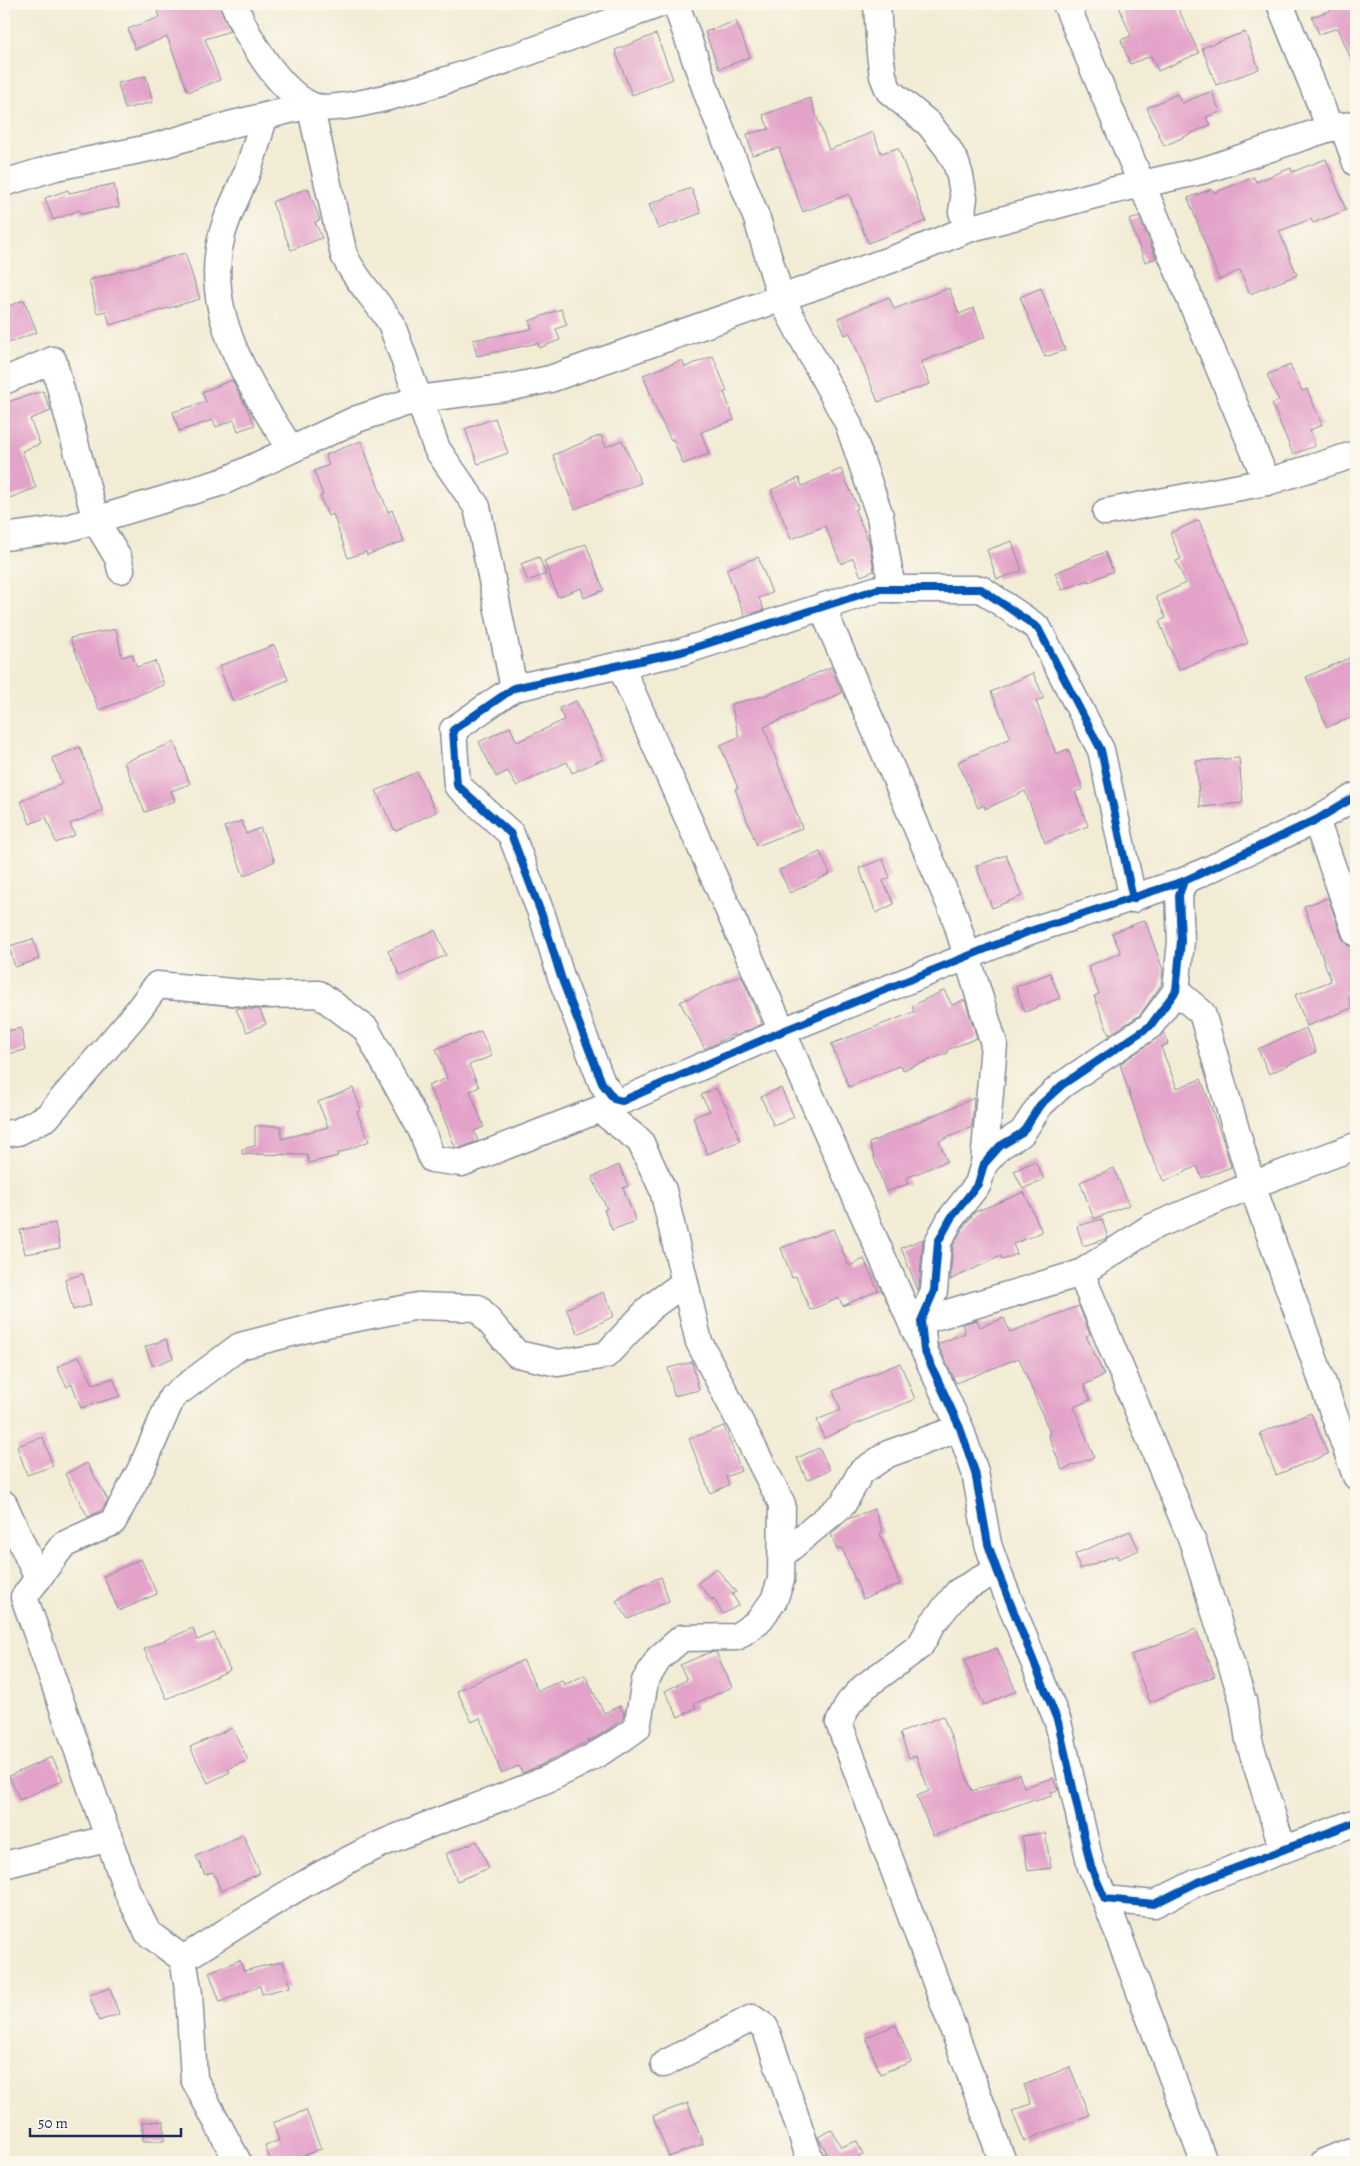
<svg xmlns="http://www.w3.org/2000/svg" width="1360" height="2166" font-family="Alegreya,serif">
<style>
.building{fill:#e3a3c9}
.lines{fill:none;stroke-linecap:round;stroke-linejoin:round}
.minor-casing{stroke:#868e9a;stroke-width:29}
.minor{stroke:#fff;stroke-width:26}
.cycleway-casing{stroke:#fbf7ec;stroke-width:11}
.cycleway{stroke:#0057b8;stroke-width:8}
</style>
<rect width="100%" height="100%" fill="#fbf7ec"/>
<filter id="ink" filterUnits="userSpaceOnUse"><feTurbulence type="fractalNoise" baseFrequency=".02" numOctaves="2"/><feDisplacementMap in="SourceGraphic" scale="10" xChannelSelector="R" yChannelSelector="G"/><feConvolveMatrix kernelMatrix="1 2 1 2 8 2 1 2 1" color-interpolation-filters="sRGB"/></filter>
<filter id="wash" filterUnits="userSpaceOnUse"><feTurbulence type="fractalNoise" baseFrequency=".0096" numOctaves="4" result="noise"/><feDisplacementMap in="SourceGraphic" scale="20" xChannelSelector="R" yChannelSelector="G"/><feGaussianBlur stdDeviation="1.12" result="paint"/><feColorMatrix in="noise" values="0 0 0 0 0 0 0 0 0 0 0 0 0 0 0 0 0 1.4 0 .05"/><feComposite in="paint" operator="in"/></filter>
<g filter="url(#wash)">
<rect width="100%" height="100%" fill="#f2ecd5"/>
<g id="blocks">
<!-- building -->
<g class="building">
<path d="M155,4H219L230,31L205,39L220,80L188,92L167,37L135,49L128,29L160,17Z"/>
<path d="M1118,4H1176L1199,53L1158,71L1151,56L1130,64L1121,40L1131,36Z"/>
<path d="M1329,4H1356V71L1338,28L1319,34L1312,17L1331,10Z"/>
<path d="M736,21L750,57L719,69L705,32Z"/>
<path d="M1245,32L1259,69L1216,85L1202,48Z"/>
<path d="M656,34L673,79L632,95L615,50Z"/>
<path d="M146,76L153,102L125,109L118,83Z"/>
<path d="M1212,91L1220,112L1206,117L1210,125L1164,146L1147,108L1177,94L1182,103Z"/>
<path d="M810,98L829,150L873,132L881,153L898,148L926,221L868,243L849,194L803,212L779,148L752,155L747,134L769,129L763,115Z"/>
<path d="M1326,159L1346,210L1313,223L1311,219L1279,231L1297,275L1250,294L1240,270L1219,280L1188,198L1212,189L1214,193L1254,177L1256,182L1291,168L1292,172Z"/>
<path d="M114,184L119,207L81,214L80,210L53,220L45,198L68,190L69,193Z"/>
<path d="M308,188L320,220L315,222L322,238L291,250L272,202Z"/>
<path d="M691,188L701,213L658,229L649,204Z"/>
<path d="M1139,217L1156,258L1145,262L1129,220Z"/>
<path d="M185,253L200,299L110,325L106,311L97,313L89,280Z"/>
<path d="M949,288L959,314L974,308L985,337L921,362L930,384L878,402L850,333L845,335L838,318L889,297L894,309Z"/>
<path d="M1041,288L1065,350L1045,357L1020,297Z"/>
<path d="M24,300L37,332L4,345V308Z"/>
<path d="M561,309L567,325L556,329L560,340L539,348L538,343L477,356L473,340L532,329L529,321Z"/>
<path d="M713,356L727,391L724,392L734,420L701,432L709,454L683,464L673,439L671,440L659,416L643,375L682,360L685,367Z"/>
<path d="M1290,365L1302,391L1307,389L1322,425L1310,430L1315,446L1293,454L1272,404L1279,401L1267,375Z"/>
<path d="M232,380L255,425L238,431L234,420L216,427L213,420L179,431L173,412L206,402L202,392Z"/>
<path d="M43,391L51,411L30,419L40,444L22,451L36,488L4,500V403Z"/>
<path d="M495,418L508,453L478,464L465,429Z"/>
<path d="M601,435L606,447L622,440L641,483L575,509L553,455Z"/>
<path d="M361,441L388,512L392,510L404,541L367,555L366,552L348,558L333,514L328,516L320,496L323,495L314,471L329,465L325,455Z"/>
<path d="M841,469L858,508L855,510L869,541L874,571L861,576L853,558L841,564L825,526L791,539L771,490L799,478L802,486Z"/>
<path d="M1199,520L1248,643L1179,670L1159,621L1166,618L1156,597L1186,583L1176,561L1181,559L1170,533Z"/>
<path d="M1012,541L1022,571L997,579L987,550Z"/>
<path d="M586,544L604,590L584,598L581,588L558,597L544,561Z"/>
<path d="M1105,552L1113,571L1089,582L1088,580L1062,590L1055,573Z"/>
<path d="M539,557L546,574L528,581L521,564Z"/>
<path d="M758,557L772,593L759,598L764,610L745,616L726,569Z"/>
<path d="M116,629L122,657L132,654L137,667L155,661L164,685L99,710L70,638Z"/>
<path d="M274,645L288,680L233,702L219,666Z"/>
<path d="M1356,655V716L1327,727L1306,677Z"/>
<path d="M831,667L842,693L764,727L802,828L757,846L735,789L738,788L720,745L739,737L731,704L764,696Z"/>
<path d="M1033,673L1044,698L1036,701L1056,754L1068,749L1083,789L1075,792L1088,826L1045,843L1025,791L985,809L984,805L978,808L958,762L1011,738L991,692Z"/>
<path d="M576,701L603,759L572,773L567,762L516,786L508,771L496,777L479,742L510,727L517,742L564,720L559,708Z"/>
<path d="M174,742L190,784L171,791L175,801L145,812L124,762Z"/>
<path d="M80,747L103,811L70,824L75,835L56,843L46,817L30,824L21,801L62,784L52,758Z"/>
<path d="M1239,758L1243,803L1200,807L1196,761Z"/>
<path d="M417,772L436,812L395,831L376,791Z"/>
<path d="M242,821L246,834L260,828L275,861L244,876L224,827Z"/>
<path d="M820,852L830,874L790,893L779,870Z"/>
<path d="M1006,855L1022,896L992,908L976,866Z"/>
<path d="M883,859L890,878L883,881L894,904L876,913L859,868Z"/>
<path d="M1328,898L1342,938L1347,945L1355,948L1356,950V993L1348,997L1352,1008L1307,1026L1295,995L1331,981L1304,906Z"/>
<path d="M1145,920L1163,970L1161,985L1140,1015L1109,1035L1094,996L1099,994L1088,966L1121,953L1112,933Z"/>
<path d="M435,930L446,955L400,976L388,951Z"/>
<path d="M33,939L39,959L15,967L9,946Z"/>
<path d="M1050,973L1060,998L1025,1012L1016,987Z"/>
<path d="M741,975L762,1024L735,1036L734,1034L705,1049L680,1002Z"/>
<path d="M944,990L952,1005L965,1000L977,1038L947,1050L948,1053L903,1070L901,1065L849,1087L831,1044L914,1012L912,1006Z"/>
<path d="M238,1008L260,1010L266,1024L247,1032L236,1009Z"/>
<path d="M21,1028L25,1050L4,1055V1032Z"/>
<path d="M1306,1028L1316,1052L1269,1074L1258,1049Z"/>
<path d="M481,1031L492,1056L469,1065L479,1087L470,1091L484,1127L474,1131L478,1141L460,1148L455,1147L439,1106L428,1086L447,1078L436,1049Z"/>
<path d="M1164,1033L1168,1044L1161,1047L1177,1088L1201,1079L1221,1134L1231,1167L1202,1178L1197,1166L1164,1182L1146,1144L1120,1064Z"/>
<path d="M353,1088L361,1110L357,1112L369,1141L337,1154L338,1156L309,1163L307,1155L242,1154V1149L255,1146V1126H281V1139L328,1127L318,1102Z"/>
<path d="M716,1088L725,1105H726L740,1141L707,1154L693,1117L710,1111L701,1095Z"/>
<path d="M781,1088L794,1117L774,1126L761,1097Z"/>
<path d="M974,1098L972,1127L939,1141L947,1161L906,1178L908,1184L886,1192L869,1143Z"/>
<path d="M1035,1161L1044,1179L1023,1189L1014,1171Z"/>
<path d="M619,1165L628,1186L623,1188L636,1221L612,1230L604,1210L607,1209L592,1177Z"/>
<path d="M1114,1168L1129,1205L1094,1219L1080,1182Z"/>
<path d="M1024,1192L1042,1232L1013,1244L1017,1254L1002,1260L1001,1256L950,1280L953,1246L964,1226L975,1212Z"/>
<path d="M1102,1219L1108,1238L1083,1246L1077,1226Z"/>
<path d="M55,1223L60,1248L25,1254L20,1230Z"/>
<path d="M833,1229L849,1266L864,1259L878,1290L843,1306L839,1298L810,1310L796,1276L792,1278L781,1248Z"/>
<path d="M923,1239L919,1287L918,1290L901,1248Z"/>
<path d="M83,1274L91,1305L73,1310L65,1279Z"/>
<path d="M603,1292L614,1316L578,1334L566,1309Z"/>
<path d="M1079,1306L1090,1334L1086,1336L1104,1375L1084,1385L1090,1400L1074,1407L1094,1457L1062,1470L1048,1434L1050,1433L1019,1358L956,1383L938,1344L965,1333L962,1324L977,1320L980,1327L1004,1318L1010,1332Z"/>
<path d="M166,1339L173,1358L153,1366L145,1347Z"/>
<path d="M79,1356L93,1384L113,1378L120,1396L81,1408L72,1384L67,1387L57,1367Z"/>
<path d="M692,1362L699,1390L674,1396L668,1368Z"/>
<path d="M900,1363L915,1399L824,1438L817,1420L841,1410L833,1391Z"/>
<path d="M1311,1413L1328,1454L1276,1475L1260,1433Z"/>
<path d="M724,1426L741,1471L726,1477L729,1485L710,1493L689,1439Z"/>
<path d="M43,1437L53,1466L27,1475L17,1446Z"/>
<path d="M819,1448L830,1470L807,1480L797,1458Z"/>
<path d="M87,1463L108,1500L102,1510L88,1517L65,1474Z"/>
<path d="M874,1509L883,1532L880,1534L900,1584L863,1599L842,1548L837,1550L831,1534L848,1519Z"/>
<path d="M1130,1531L1139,1550L1118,1559L1117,1555L1080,1569L1075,1554Z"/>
<path d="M141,1559L157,1594L119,1611L103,1576Z"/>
<path d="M716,1568L736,1592L732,1594L739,1605L723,1614L713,1598L712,1600L698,1583Z"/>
<path d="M661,1577L669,1601L628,1619L616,1601L637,1587Z"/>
<path d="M193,1628L197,1640L214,1633L230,1670L167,1699L144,1649Z"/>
<path d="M1196,1629L1215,1676L1150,1702L1131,1655Z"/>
<path d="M997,1648L1016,1691L984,1705L964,1660Z"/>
<path d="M716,1652L732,1687L694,1704L696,1708L678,1717L665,1691L687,1680L680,1665L708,1653Z"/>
<path d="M523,1660L538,1691L562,1680L564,1685L585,1675L604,1713L620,1706L624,1714L623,1719L600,1735L539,1766L522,1773L519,1766L501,1773L480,1718L472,1722L457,1691Z"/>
<path d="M943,1716L972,1791L1019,1774L1024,1787L1053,1778L1058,1790L1051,1792L1052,1796L1035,1801L1034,1799L933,1836L917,1796L929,1791L916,1756L909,1758L900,1733Z"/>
<path d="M232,1728L248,1760L228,1769L230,1772L208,1783L190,1747Z"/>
<path d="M52,1757L63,1780L20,1800L9,1776Z"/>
<path d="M1045,1833L1051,1868L1028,1871L1022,1836Z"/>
<path d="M243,1835L260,1873L221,1891L213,1872L205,1875L196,1856Z"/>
<path d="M477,1841L489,1868L457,1881L446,1854Z"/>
<path d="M240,1960L244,1971L283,1961L290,1987L262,1994L260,1986L220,2002L209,1972Z"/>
<path d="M110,1988L119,2014L99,2021L89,1995Z"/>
<path d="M896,2025L911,2062L880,2074L866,2037Z"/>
<path d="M1070,2067L1089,2115L1024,2141L1012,2111L1031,2104L1024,2085Z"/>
<path d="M688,2103L703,2144L669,2157L653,2116Z"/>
<path d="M306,2110L321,2149L285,2162H271L265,2146L279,2140L273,2123Z"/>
<path d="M164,2121V2141H143L142,2122Z"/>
<path d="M832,2130L841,2147L857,2141L863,2155L849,2162H826L824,2154L827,2153L818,2137Z"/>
</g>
</g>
</g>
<g filter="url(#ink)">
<use href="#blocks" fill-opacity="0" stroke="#868e9a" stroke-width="1"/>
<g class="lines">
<!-- minor casing -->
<g class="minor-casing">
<g id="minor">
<path d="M234,4C246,36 278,89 310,105C353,125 604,23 660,4"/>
<path d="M676,4L708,96L757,219L781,298L848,423L880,516L892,589"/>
<path d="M877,4L880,53L883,76L889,91L929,124L947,147L956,163L960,176L964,198L962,212L968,229"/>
<path d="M1066,4L1267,482"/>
<path d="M1280,4L1330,128"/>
<path d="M264,117C260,133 255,149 250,164C242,188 228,211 222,235C201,312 251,388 291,449"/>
<path d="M1343,126L1356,163"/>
<path d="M4,183L56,167L154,147L233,124L310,105L344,255C356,281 376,299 391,323L437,449L477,507L514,688"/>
<path d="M4,381L53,360L96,521L118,558L121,570"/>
<path d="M1106,512L1267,482L1356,454"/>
<path d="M4,537L65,529L222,482L357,419L418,399L512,387L550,379L907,254L968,229L1102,193L1205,170L1330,128L1356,124"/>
<path d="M822,607L954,914L994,1044L984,1164"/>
<path d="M620,665L920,1342"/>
<path d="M1356,796L1316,820L1184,881L1179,895L1181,941L1176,991L1150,1026L1062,1085L1040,1105L1022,1133L1000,1146L984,1164L978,1184L951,1218L938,1242L934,1291L921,1321L924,1350L960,1428L975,1472L988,1544L997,1570L1058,1722L1091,1867L1105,1899L1154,1904L1196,1883L1356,1822"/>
<path d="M1316,820L1356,933"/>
<path d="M1133,899L1101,750L1038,628L981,589H878L681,652L514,688L453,730L457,785L511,834L543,918L561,977L602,1083L614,1099L622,1101L783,1031L1030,931L1184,881"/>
<path d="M1176,991L1202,1013L1252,1185L1356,1476"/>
<path d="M4,1134L18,1132L47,1117L133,1017L157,985L264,995L319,994L366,1029L422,1131L432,1159L462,1163L616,1103"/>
<path d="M1081,1273L1193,1543L1243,1701L1249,1741L1283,1849"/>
<path d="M921,1321L1081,1273L1150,1228L1252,1185L1356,1146"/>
<path d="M4,1504L38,1579"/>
<path d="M782,1555L843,1504L861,1472L888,1454L960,1428"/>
<path d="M997,1570L958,1592L933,1623L920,1646L864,1687L849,1703L839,1723L1003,2162"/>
<path d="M4,1865L110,1838"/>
<path d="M1105,1899L1204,2162"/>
<path d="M183,1959C247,1919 311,1876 379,1845C464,1807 562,1785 637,1728L645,1681L659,1658L682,1638L736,1637L758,1622L774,1600L781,1580L782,1504L699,1342L663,1190L640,1141L600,1110"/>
<path d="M664,2064L752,2018L765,2027L811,2162"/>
<path d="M238,2162L194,2079L189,1994L183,1959L148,1933L127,1891L24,1597L63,1545L113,1522L143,1465L172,1397L240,1346L331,1323L418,1306L478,1308L517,1354L558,1363L606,1355L651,1307L684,1283"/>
<path d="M1324,2162L1356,2149"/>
</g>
</g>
<!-- minor -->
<use href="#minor" class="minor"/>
<!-- cycleway casing -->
<g class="cycleway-casing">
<g id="cycleway">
<path d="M1356,796L1316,820L1184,881L1179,895L1181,941L1176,991L1150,1026L1062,1085L1040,1105L1022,1133L1000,1146L984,1164L978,1184L951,1218L938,1242L934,1291L921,1321L924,1350L960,1428L975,1472L988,1544L997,1570L1058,1722L1091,1867L1105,1899L1154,1904L1196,1883L1356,1822"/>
<path d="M1133,899L1101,750L1038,628L981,589H878L681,652L514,688L453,730L457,785L511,834L543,918L561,977L602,1083L614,1099L622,1101L783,1031L1030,931L1184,881"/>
</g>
</g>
<!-- cycleway -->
<use href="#cycleway" class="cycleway"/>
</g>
</g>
<!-- margin -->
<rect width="1360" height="2166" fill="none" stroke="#fbf7ec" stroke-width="20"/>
<!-- scale -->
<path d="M30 2128v8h151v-8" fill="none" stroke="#1b2f5e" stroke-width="2.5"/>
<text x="38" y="2128" font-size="15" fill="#1b2f5e" stroke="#fbf7ec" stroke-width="4" paint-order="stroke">50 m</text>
</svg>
